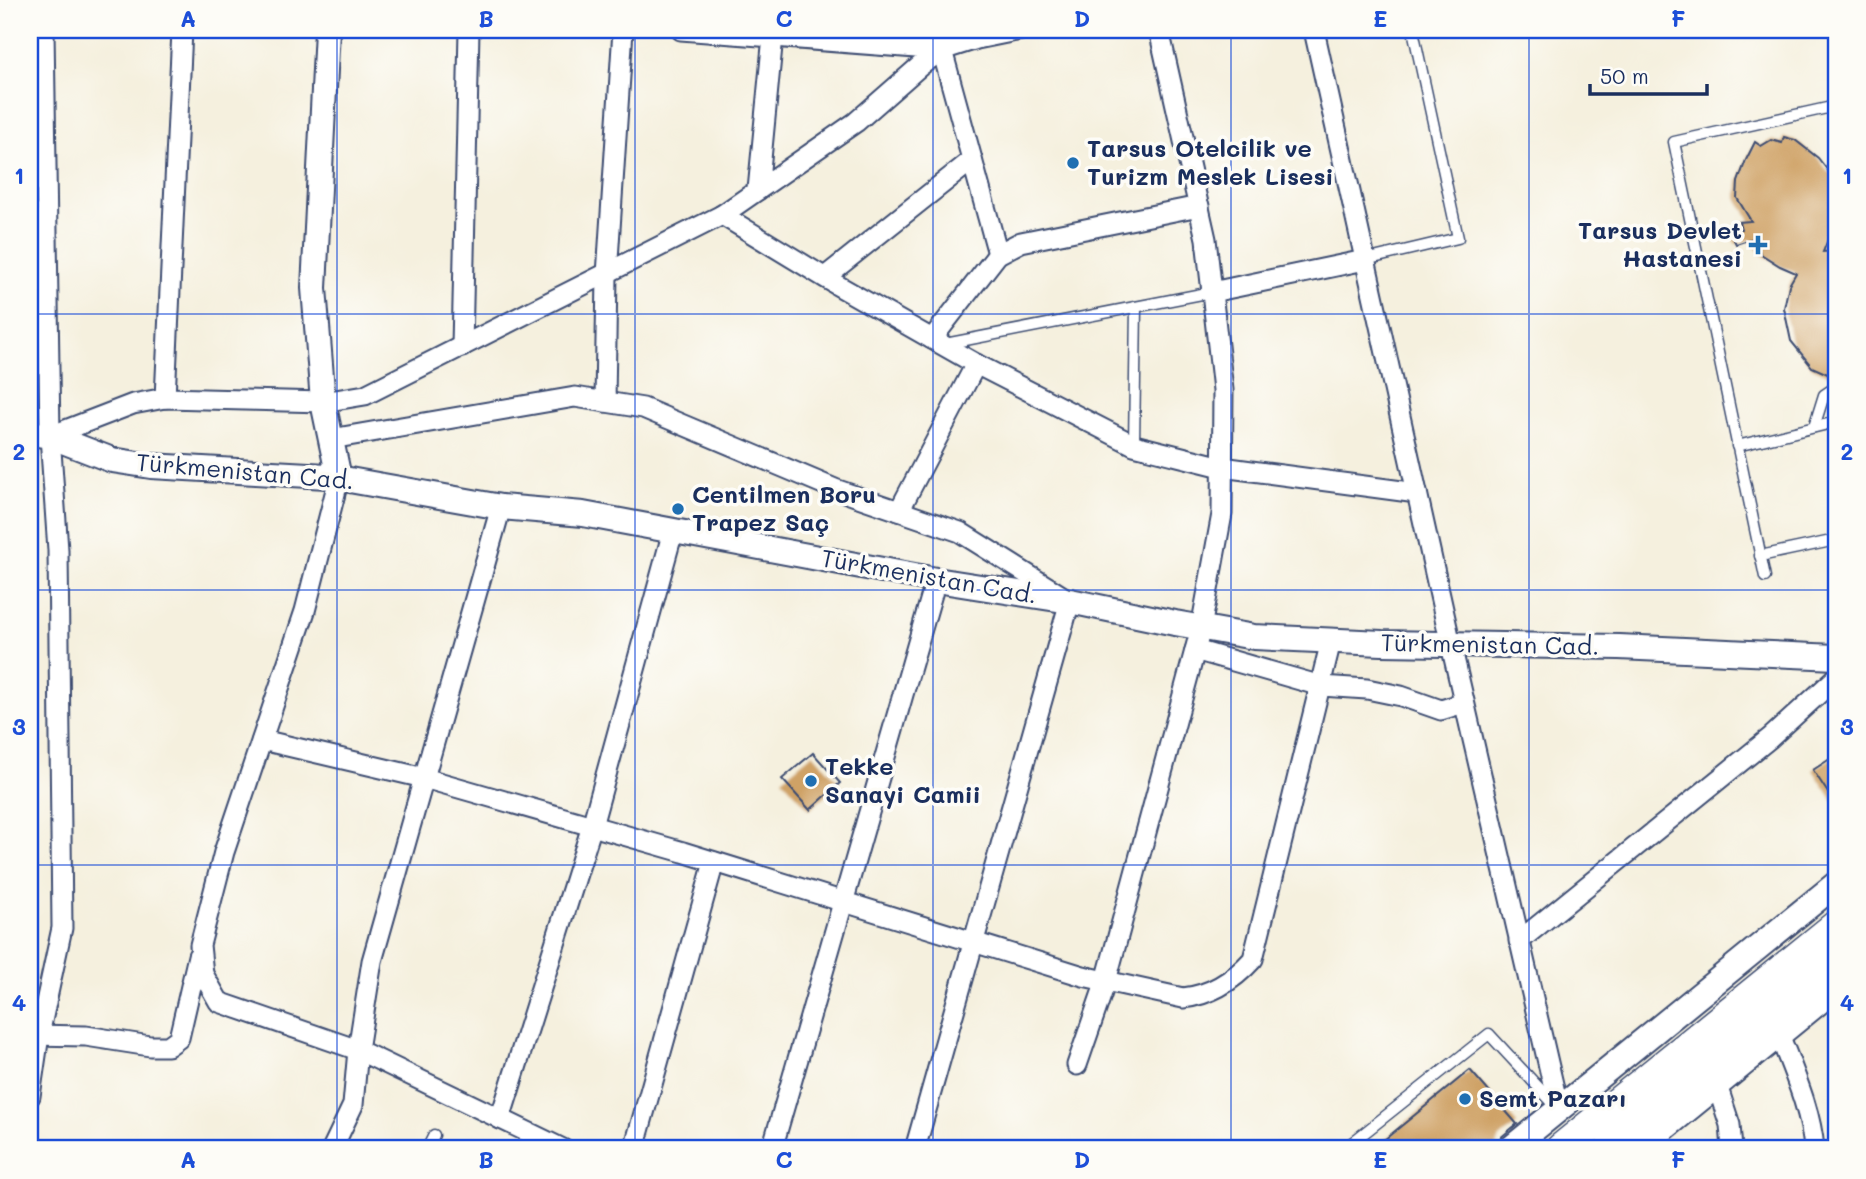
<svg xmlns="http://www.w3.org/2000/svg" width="1866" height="1179" font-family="Mali,sans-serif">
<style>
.building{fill:#cfa266}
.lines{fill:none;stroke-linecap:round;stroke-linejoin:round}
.service-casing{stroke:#3c4c71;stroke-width:13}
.minor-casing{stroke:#3c4c71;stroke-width:23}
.tertiary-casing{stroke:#3c4c71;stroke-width:28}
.trunk-casing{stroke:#3c4c71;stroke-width:35}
.service{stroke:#fff;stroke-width:10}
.minor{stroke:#fff;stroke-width:19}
.tertiary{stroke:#fff;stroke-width:24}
.trunk{stroke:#fff;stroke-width:32}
.grid{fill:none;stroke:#1d4ed8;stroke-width:2;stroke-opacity:0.55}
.poi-dot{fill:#1f6fb2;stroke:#fdfcf7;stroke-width:2.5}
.labels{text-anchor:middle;stroke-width:7;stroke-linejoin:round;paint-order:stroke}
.poi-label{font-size:24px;font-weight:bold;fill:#1b2f5e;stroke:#fdfcf7;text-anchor:start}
.street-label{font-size:24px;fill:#1b2f5e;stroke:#fdfcf7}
.neatline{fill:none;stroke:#1d4ed8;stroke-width:2.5}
.grid-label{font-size:23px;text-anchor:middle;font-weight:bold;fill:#1d4ed8}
</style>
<rect width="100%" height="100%" fill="#fdfcf7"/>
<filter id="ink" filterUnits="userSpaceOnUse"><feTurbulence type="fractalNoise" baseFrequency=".0143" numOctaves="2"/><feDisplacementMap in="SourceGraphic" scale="14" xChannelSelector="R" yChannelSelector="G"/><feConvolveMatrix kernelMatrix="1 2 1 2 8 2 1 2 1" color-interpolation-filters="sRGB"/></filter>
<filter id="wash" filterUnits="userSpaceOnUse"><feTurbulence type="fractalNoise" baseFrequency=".00686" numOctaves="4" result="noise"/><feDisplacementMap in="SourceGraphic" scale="28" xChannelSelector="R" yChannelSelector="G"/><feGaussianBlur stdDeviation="1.57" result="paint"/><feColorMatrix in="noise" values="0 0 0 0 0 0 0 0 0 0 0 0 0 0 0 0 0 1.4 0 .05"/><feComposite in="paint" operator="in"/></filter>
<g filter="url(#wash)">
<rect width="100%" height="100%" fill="#f5f0de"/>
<g id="blocks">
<!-- building -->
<g class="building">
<path d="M1784,137L1795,140L1818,158L1829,172L1836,171V205L1833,206L1831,232L1823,252L1836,251V371L1830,375L1812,367L1791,341L1784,308L1789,285L1796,273L1780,266L1761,254L1751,239L1736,244L1730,232L1741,229L1739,222L1751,221L1737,198L1738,182L1746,160L1755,142L1761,146L1771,140L1782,143Z"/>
<path d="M813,753L840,783L810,810L782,779Z"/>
<path d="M1836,755V805L1813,770Z"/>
<path d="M1470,1070L1517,1124L1500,1138L1495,1149H1373Z"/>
</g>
</g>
</g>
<g filter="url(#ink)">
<use href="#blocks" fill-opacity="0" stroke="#3c4c71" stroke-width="2"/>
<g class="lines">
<!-- service casing -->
<g class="service-casing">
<g id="service">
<path d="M1365,260L1458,238L1413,30"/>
<path d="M945,344L1212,292"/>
<path d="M1814,427L1824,395L1836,387"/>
<path d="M1134,445L1136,307"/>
<path d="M1737,446L1836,422"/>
<path d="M1760,556L1836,540"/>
<path d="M1765,577L1674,142L1836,106"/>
<path d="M427,1149L434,1135"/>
<path d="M1344,1149L1489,1034L1553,1103"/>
</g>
</g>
<!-- minor casing -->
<g class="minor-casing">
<g id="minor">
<path d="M681,30L942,50L998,254"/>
<path d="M1314,30L1451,645L1559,1110"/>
<path d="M758,190L773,36"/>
<path d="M722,215L837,285L976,364L1134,445L1222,467L1417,493"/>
<path d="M825,277L972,160"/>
<path d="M1212,292L1365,260"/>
<path d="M932,339L998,254L1021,242L1199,206"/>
<path d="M462,347L469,30"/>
<path d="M165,398L182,30"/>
<path d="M605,402L607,275L623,30"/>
<path d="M50,436L133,404L165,398L323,402L365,395L722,215L856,122L920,66L942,50L977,39L1021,30"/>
<path d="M331,439L575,397L643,408L835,489L960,532L1070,601L915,1149"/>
<path d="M339,478L305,611L224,852L200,945L203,974L219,1002L358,1050L563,1149"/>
<path d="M899,511L976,364"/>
<path d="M1195,650L1321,686L1367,689L1401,696L1441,710L1464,703"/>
<path d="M262,740L424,778L683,852L1083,976L1183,998C1211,995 1235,979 1253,959L1331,641"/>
<path d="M1519,941L1770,738L1836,678"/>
<path d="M1779,1034C1793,1071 1811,1110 1814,1149"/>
<path d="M30,1035L86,1036L150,1046H168L179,1038L198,956"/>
<path d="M1077,1065L1106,981L1201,628L1222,514L1223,390L1206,239L1159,30"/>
<path d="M1717,1085L1730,1125L1732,1149"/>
<path d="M30,1096L39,1035L62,928L58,550L50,436L44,30"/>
<path d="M500,1119L592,826L673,531"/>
<path d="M332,1149L353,1105L358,1050L372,961L501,507"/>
<path d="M634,1149L714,862"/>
<path d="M772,1149L936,580"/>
</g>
</g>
<!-- tertiary casing -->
<g class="tertiary-casing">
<g id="tertiary">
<path d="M327,30L314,288L323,402L339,478"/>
<path d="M30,433L50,436L112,460L151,466L327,476L501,507L583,514L936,580L1070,601L1175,623L1254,637L1382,643L1619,647L1836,657"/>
<path d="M1510,1149L1836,884"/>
<path d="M1639,1149L1836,988"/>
</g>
</g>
<!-- trunk casing -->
<g class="trunk-casing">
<g id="trunk">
<path d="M1562,1149L1836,927"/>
<path d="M1611,1149L1836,965"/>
</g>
</g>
<!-- service -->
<use href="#service" class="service"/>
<!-- minor -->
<use href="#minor" class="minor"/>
<!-- tertiary -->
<use href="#tertiary" class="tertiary"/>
<!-- trunk -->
<use href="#trunk" class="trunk"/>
</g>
</g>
<!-- grid -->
<path class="grid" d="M337,30V1149M635,30V1149M933,30V1149M1231,30V1149M1529,30V1149M30,314H1836M30,590H1836M30,865H1836"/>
<!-- markers -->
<g class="poi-dot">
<circle cx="1073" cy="163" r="7"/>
<path d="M1754.5 234.5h7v7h7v7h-7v7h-7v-7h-7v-7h7z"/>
<circle cx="678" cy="509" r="7"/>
<circle cx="811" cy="781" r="7"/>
<circle cx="1465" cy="1099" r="7"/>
</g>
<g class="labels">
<!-- poi labels -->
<g class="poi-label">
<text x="1087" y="157">Tarsus Otelcilik ve<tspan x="1087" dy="28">Turizm Meslek Lisesi</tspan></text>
<text x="1742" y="239" text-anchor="end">Tarsus Devlet<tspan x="1742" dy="28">Hastanesi</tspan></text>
<text x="692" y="503">Centilmen Boru<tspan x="692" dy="28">Trapez Saç</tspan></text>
<text x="825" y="775">Tekke<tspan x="825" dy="28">Sanayi Camii</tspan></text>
<text x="1479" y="1107">Semt Pazarı</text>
</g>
<!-- street labels -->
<g class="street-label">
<text transform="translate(245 472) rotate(5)" y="8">Türkmenistan Cad.</text>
<text transform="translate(929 577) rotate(10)" y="8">Türkmenistan Cad.</text>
<text transform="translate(1490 645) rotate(1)" y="8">Türkmenistan Cad.</text>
</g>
</g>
<!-- margin -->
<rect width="1866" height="1179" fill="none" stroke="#fdfcf7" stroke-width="77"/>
<!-- scale -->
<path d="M1590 84v10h117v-10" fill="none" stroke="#1b2f5e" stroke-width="3.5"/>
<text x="1600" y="84" font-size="21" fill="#1b2f5e" stroke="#fdfcf7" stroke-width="5" paint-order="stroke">50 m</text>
<rect x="38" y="38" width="1790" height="1102" class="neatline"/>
<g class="grid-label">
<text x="188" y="27">A</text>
<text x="486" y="27">B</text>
<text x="784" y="27">C</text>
<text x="1082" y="27">D</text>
<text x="1380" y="27">E</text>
<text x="1678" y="27">F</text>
<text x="19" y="184">1</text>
<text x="1847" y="184">1</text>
<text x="19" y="460">2</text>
<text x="1847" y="460">2</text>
<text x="19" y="735">3</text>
<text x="1847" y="735">3</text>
<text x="19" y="1011">4</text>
<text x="1847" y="1011">4</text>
<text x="188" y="1168">A</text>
<text x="486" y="1168">B</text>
<text x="784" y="1168">C</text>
<text x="1082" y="1168">D</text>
<text x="1380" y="1168">E</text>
<text x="1678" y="1168">F</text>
</g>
</svg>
